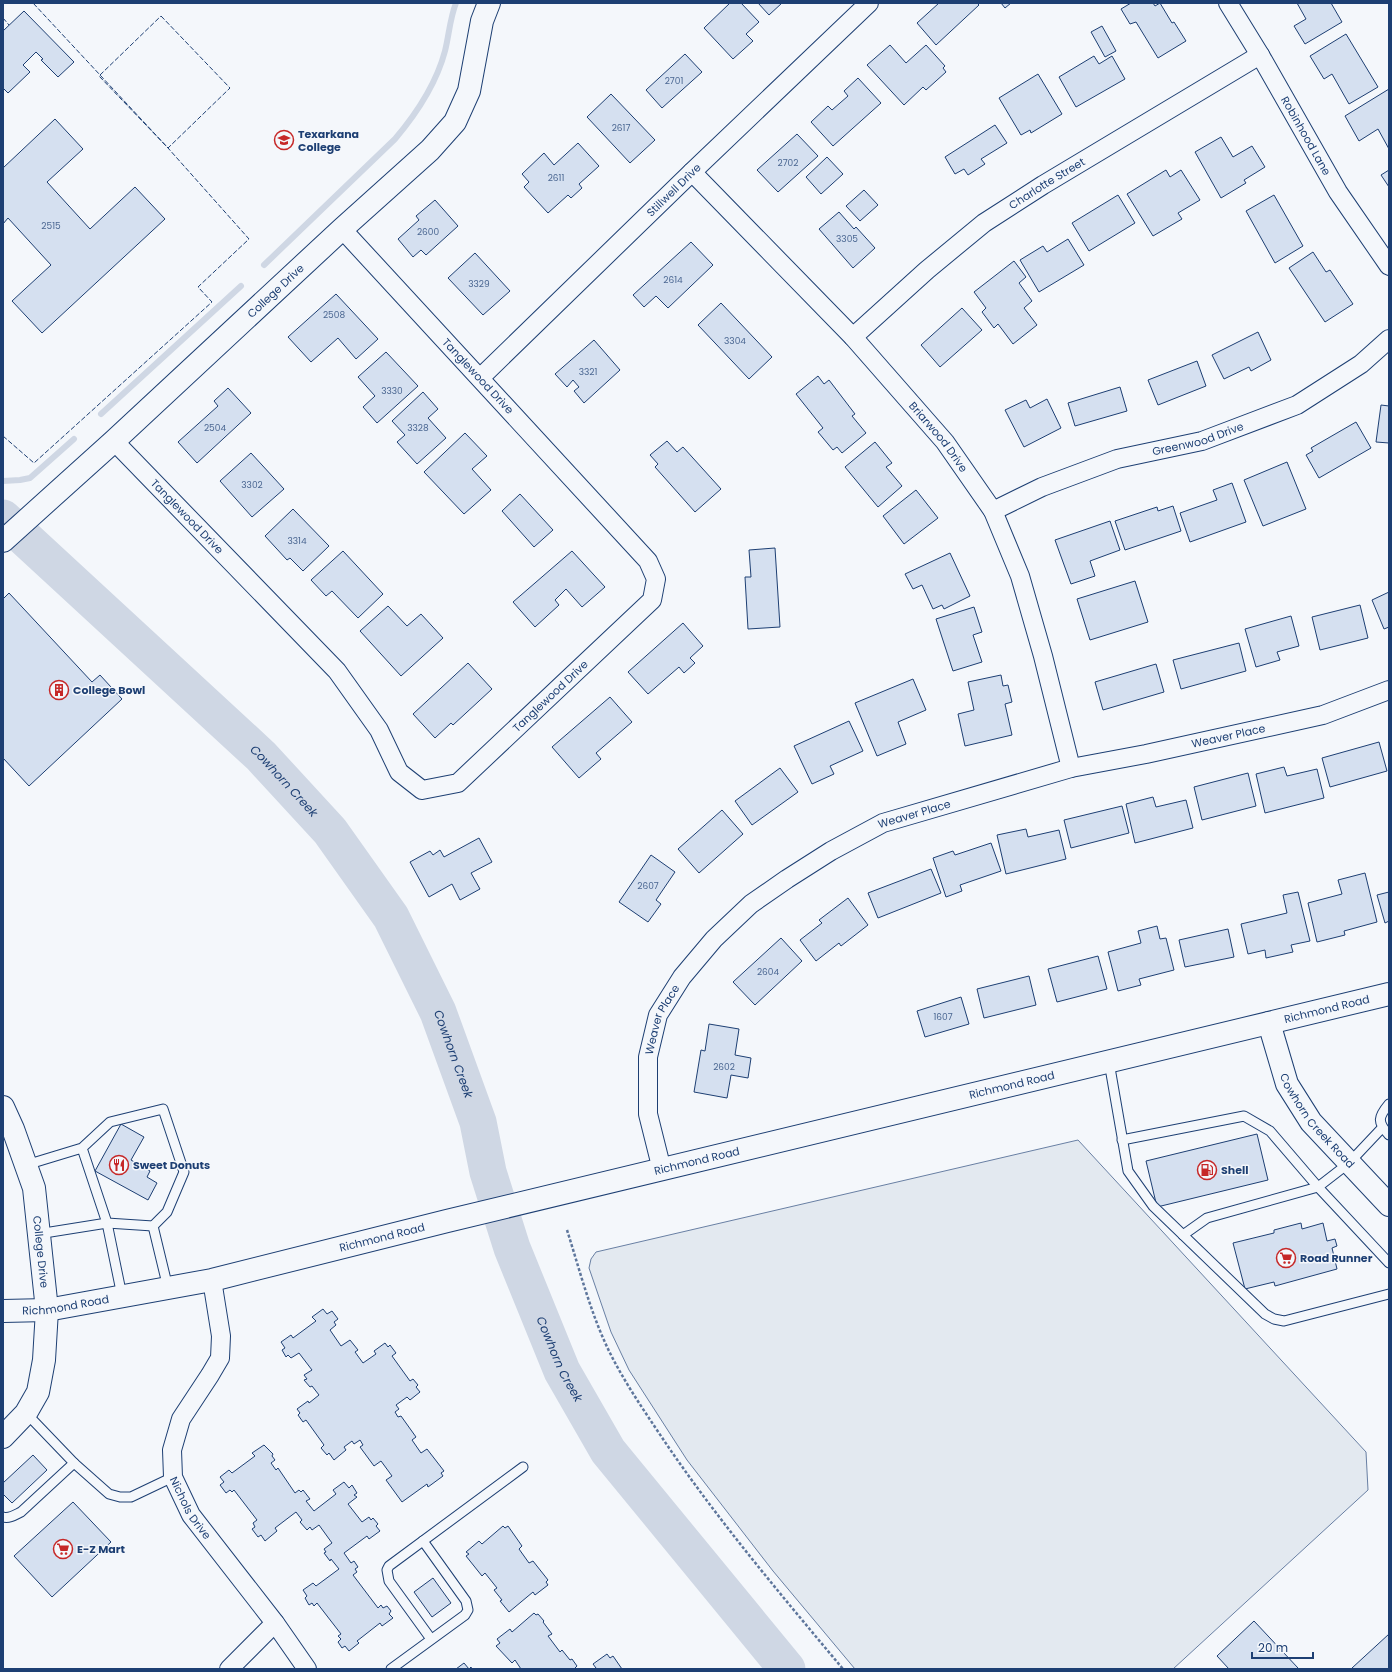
<svg xmlns="http://www.w3.org/2000/svg" width="1392" height="1672" font-family="Poppins,sans-serif">
<style>
.green{fill:#e3e9f0;stroke:#687fa3}
.lines{fill:none;stroke-linecap:round;stroke-linejoin:round}
.stream{stroke:#cfd7e4;stroke-width:6}
.river{stroke:#cfd7e4;stroke-width:37}
.building{fill:#d5e0f0;stroke:#1d3f73}
.service-casing{stroke:#1d3f73;stroke-width:11}
.minor-casing{stroke:#1d3f73;stroke-width:20}
.tertiary-casing{stroke:#1d3f73;stroke-width:24}
.secondary-casing{stroke:#1d3f73;stroke-width:24}
.path{stroke:#5e769c;stroke-width:2.5;stroke-dasharray:3 2;stroke-linecap:butt}
.service{stroke:#f4f7fb;stroke-width:9}
.minor{stroke:#f4f7fb;stroke-width:18}
.tertiary{stroke:#f4f7fb;stroke-width:22}
.secondary{stroke:#f4f7fb;stroke-width:22}
.fence{stroke:#1d3f73;stroke-width:1;stroke-dasharray:5 2;stroke-linecap:butt}
.labels{text-anchor:middle;stroke-width:3;stroke-linejoin:round;paint-order:stroke}
.number-label{font-size:9px;fill:#4b6792}
.poi-label{font-size:11px;font-weight:bold;fill:#1d3f73;stroke:#f4f7fb;text-anchor:start}
.street-label{font-size:11px;fill:#1d3f73;stroke:#f4f7fb}
.water-label{font-size:12px;font-style:italic;fill:#1d3f73;stroke:#f4f7fb}
</style>
<rect width="100%" height="100%" fill="#f4f7fb"/>
<!-- green -->
<path class="green" d="M1078,1140L1366,1452L1368,1490L1173,1669H855L773,1571L687,1460L629,1370L611,1332L589,1268L591,1259L596,1252Z"/>
<g class="lines">
<!-- stream -->
<g class="stream">
<path d="M264,265L395,139C417,113 436,85 445,51C449,35 450,18 456,3"/>
<path d="M101,414L241,286"/>
<path d="M3,481L20,480L30,478L74,439"/>
</g>
<!-- river -->
<path class="river" id="s1" d="M3,518L261,756L330,831L391,917L438,1012L478,1122L488,1172L512,1248L562,1371L608,1451L787,1669"/>
</g>
<!-- building -->
<g class="building">
<path d="M730,3H741L759,22L746,34L753,41L733,59L704,28Z"/>
<path d="M758,3H782L769,15Z"/>
<path d="M939,3H977L979,5L936,45L917,23Z"/>
<path d="M1001,3H1011L1005,8Z"/>
<path d="M1131,3H1153L1155,6L1160,3L1172,23L1174,22L1186,41L1158,58L1136,22L1130,24L1121,9Z"/>
<path d="M1297,3H1331L1342,22L1305,44L1294,26L1306,19Z"/>
<path d="M24,11L74,62L58,77L41,60L43,59L36,52L23,65L30,72L8,93L3,88V31Z"/>
<path d="M1102,26L1116,51L1105,57L1091,32Z"/>
<path d="M1346,34L1378,87L1349,104L1332,74L1324,79L1310,56Z"/>
<path d="M890,45L906,63L926,45L945,66L943,68L946,72L926,90L923,87L904,105L867,65Z"/>
<path d="M685,54L702,72L662,108L646,90Z"/>
<path d="M1094,56L1099,64L1112,56L1125,79L1076,107L1059,77Z"/>
<path d="M1038,74L1062,114L1031,133L1030,130L1021,135L999,98Z"/>
<path d="M858,78L881,103L833,146L811,122L828,106L832,110L848,96L844,91Z"/>
<path d="M1389,89V149L1378,129L1359,141L1345,116Z"/>
<path d="M611,94L655,140L630,163L587,117Z"/>
<path d="M55,119L83,149L47,182L90,229L135,187L165,219L42,333L12,301L51,265L8,218L3,224V168Z"/>
<path d="M995,125L1007,143L981,159L985,164L968,175L964,169L955,174L945,157Z"/>
<path d="M797,134L818,156L778,192L757,170Z"/>
<path d="M1221,137L1233,157L1252,146L1265,167L1244,180L1246,183L1221,198L1195,152Z"/>
<path d="M578,143L599,166L579,184L582,188L571,198L568,195L548,213L524,187L529,182L522,174L544,153L554,165Z"/>
<path d="M827,157L843,174L821,194L806,177Z"/>
<path d="M1166,170L1170,177L1181,170L1200,200L1178,213L1182,219L1153,236L1127,194Z"/>
<path d="M1389,170V187L1381,175Z"/>
<path d="M864,190L878,205L860,221L846,206Z"/>
<path d="M1118,195L1135,223L1089,251L1072,223Z"/>
<path d="M1274,195L1303,246L1275,263L1246,211Z"/>
<path d="M435,200L458,226L426,255L421,250L413,257L398,239L419,220L416,216Z"/>
<path d="M839,212L854,229L856,227L875,248L853,268L819,229Z"/>
<path d="M1068,239L1084,265L1039,292L1020,260L1043,246L1047,252Z"/>
<path d="M691,242L713,265L668,308L656,296L644,307L633,295Z"/>
<path d="M1313,252L1326,272L1330,270L1353,304L1325,322L1289,268Z"/>
<path d="M475,253L510,291L483,315L448,278Z"/>
<path d="M1014,261L1026,277L1019,283L1032,301L1024,308L1037,325L1013,344L998,324L994,328L982,312L986,308L974,292Z"/>
<path d="M336,294L378,339L356,359L338,338L311,362L288,337Z"/>
<path d="M721,303L772,357L749,379L698,325Z"/>
<path d="M962,308L982,330L940,367L921,345Z"/>
<path d="M1258,332L1271,360L1251,371L1249,367L1224,379L1212,355Z"/>
<path d="M594,340L620,370L584,403L574,391L579,387L573,380L567,387L555,374Z"/>
<path d="M386,352L418,386L377,423L363,407L375,396L358,377Z"/>
<path d="M1197,361L1206,386L1158,405L1148,380Z"/>
<path d="M818,376L824,384L829,380L855,414L852,416L866,433L842,453L837,447L833,450L818,432L823,428L796,394Z"/>
<path d="M1120,387L1127,411L1075,426L1068,403Z"/>
<path d="M228,388L251,413L197,463L178,442L218,406L214,401Z"/>
<path d="M423,392L438,409L428,418L446,438L417,464L397,442L405,435L392,421Z"/>
<path d="M1047,399L1061,428L1024,447L1005,410L1026,400L1030,408Z"/>
<path d="M1381,405L1389,406V443L1376,442Z"/>
<path d="M1356,422L1371,448L1319,478L1306,455L1313,451L1311,448Z"/>
<path d="M465,433L487,456L472,469L491,490L464,514L424,472Z"/>
<path d="M667,441L677,452L683,447L721,489L695,512L655,467L658,464L650,455Z"/>
<path d="M875,442L892,463L886,467L902,486L878,507L845,467Z"/>
<path d="M251,453L284,489L252,517L220,481Z"/>
<path d="M1287,462L1306,509L1263,526L1244,480Z"/>
<path d="M1232,483L1246,522L1190,542L1180,513L1217,500L1213,490Z"/>
<path d="M916,490L938,518L904,544L883,516Z"/>
<path d="M520,494L553,530L534,547L502,511Z"/>
<path d="M1173,506L1181,531L1125,550L1115,521L1157,507L1158,511Z"/>
<path d="M293,509L329,546L303,571L290,558L287,560L265,536Z"/>
<path d="M1110,521L1120,550L1090,561L1095,576L1071,584L1055,540Z"/>
<path d="M775,548L780,627L748,629L745,577H751L749,550Z"/>
<path d="M343,551L383,594L358,618L332,591L326,596L311,580Z"/>
<path d="M572,551L605,587L582,607L566,589L555,600L559,605L535,627L513,602Z"/>
<path d="M950,553L970,596L944,609L942,605L933,609L922,585L913,589L905,574Z"/>
<path d="M1135,581L1148,622L1090,640L1077,599Z"/>
<path d="M1389,592V627L1384,629L1372,600Z"/>
<path d="M9,593L92,682L100,675L122,699L29,786L3,758V599Z"/>
<path d="M1360,605L1368,638L1320,650L1312,617Z"/>
<path d="M388,606L407,626L421,614L443,638L401,676L360,631Z"/>
<path d="M974,607L982,632L973,635L982,662L953,671L936,619Z"/>
<path d="M1291,616L1299,646L1277,652L1280,660L1256,667L1245,629Z"/>
<path d="M683,623L703,646L690,658L695,663L684,673L679,667L648,694L628,672Z"/>
<path d="M1239,643L1246,671L1181,689L1173,660Z"/>
<path d="M468,663L492,689L453,725L451,723L435,738L413,714Z"/>
<path d="M1156,664L1164,692L1103,710L1095,682Z"/>
<path d="M1001,675L1003,686L1008,685L1012,702L1005,704L1012,735L965,746L958,714L974,710L968,682Z"/>
<path d="M913,679L926,710L898,722L906,744L877,756L855,703Z"/>
<path d="M610,697L632,722L596,753L601,759L579,778L552,747Z"/>
<path d="M849,721L863,751L830,766L834,774L812,784L794,746Z"/>
<path d="M1379,742L1387,771L1330,787L1322,758Z"/>
<path d="M1284,767L1287,776L1317,769L1324,798L1265,813L1256,774Z"/>
<path d="M780,768L798,792L752,825L735,801Z"/>
<path d="M1248,773L1256,806L1202,820L1194,787Z"/>
<path d="M1153,797L1156,807L1186,800L1193,828L1135,843L1126,804Z"/>
<path d="M1122,806L1129,833L1071,848L1064,820Z"/>
<path d="M722,810L743,834L699,873L678,849Z"/>
<path d="M1026,829L1028,837L1059,830L1066,859L1006,874L997,835Z"/>
<path d="M479,838L492,862L471,873L480,889L460,900L452,884L429,897L410,862L430,851L433,855L440,850L444,857Z"/>
<path d="M991,843L1001,871L960,885L962,891L946,897L933,858L953,851L955,855Z"/>
<path d="M651,855L675,872L656,900L661,904L648,922L619,902Z"/>
<path d="M931,869L941,893L878,918L868,893Z"/>
<path d="M1365,873L1377,922L1344,931L1345,935L1317,942L1308,903L1342,894L1338,880Z"/>
<path d="M1298,892L1310,941L1291,945L1293,952L1266,958L1265,950L1248,954L1241,924L1287,913L1283,895Z"/>
<path d="M1389,892V921L1385,923L1377,895Z"/>
<path d="M848,898L868,925L841,946L839,943L816,961L800,940L822,923L819,920Z"/>
<path d="M1157,926L1160,939L1166,938L1174,970L1139,979L1141,985L1118,991L1108,952L1141,943L1138,931Z"/>
<path d="M1228,929L1234,957L1185,967L1179,940Z"/>
<path d="M781,938L802,961L755,1005L733,982Z"/>
<path d="M1098,956L1107,989L1057,1002L1048,969Z"/>
<path d="M1029,976L1036,1005L984,1018L977,989Z"/>
<path d="M961,997L969,1024L925,1037L917,1011Z"/>
<path d="M709,1024L739,1029L735,1055L751,1058L748,1078L731,1075L727,1098L694,1092L701,1050L705,1051Z"/>
<path d="M121,1124L144,1137L131,1160L150,1171L147,1177L157,1183L148,1200L95,1171Z"/>
<path d="M1257,1134L1268,1180L1157,1207L1146,1161Z"/>
<path d="M1301,1223L1302,1229L1323,1223L1327,1241L1335,1239L1337,1246L1332,1248L1337,1269L1275,1286L1274,1282L1245,1289L1233,1243L1274,1233V1230Z"/>
<path d="M323,1309L327,1314L332,1311L338,1319L334,1322L336,1325L330,1330L341,1346L350,1340L358,1350L355,1352L363,1363L376,1354L374,1351L385,1343L388,1347L390,1345L396,1353L392,1356L410,1381L413,1379L418,1385L416,1387L420,1392L410,1400L407,1397L396,1405L399,1409L395,1412L398,1417L401,1416L416,1437L412,1440L421,1453L427,1449L444,1471L441,1473L443,1476L428,1487L427,1484L402,1502L386,1480L392,1476L381,1461L374,1466L360,1447L363,1445L360,1440L354,1444L352,1441L344,1447L346,1450L334,1460L329,1453L327,1455L321,1448L324,1445L306,1420L303,1422L298,1415L300,1413L297,1409L308,1401L309,1403L319,1395L312,1386L310,1387L304,1380L307,1379L304,1375L312,1370L299,1353L291,1358L288,1355L286,1357L282,1350L285,1348L281,1342L291,1335L293,1338L316,1321L312,1317Z"/>
<path d="M264,1445L273,1454L272,1456L275,1460L271,1463L276,1470L278,1468L295,1493L299,1490L301,1492L303,1490L310,1499L306,1501L314,1511L336,1494L333,1490L344,1482L349,1488L352,1485L357,1493L354,1495L357,1497L348,1504L362,1522L369,1517L371,1520L373,1518L378,1524L376,1526L380,1531L369,1539L367,1536L344,1553L351,1563L354,1561L358,1567L355,1569L357,1572L353,1575L378,1608L381,1605L383,1608L387,1606L391,1611L389,1614L393,1618L382,1626L380,1623L357,1641L359,1643L349,1651L345,1646L342,1648L338,1642L341,1639L338,1636L341,1634L317,1603L314,1606L312,1603L309,1605L305,1598L307,1596L303,1590L313,1583L316,1586L339,1569L331,1559L330,1561L324,1553L326,1552L324,1549L332,1543L319,1525L312,1530L310,1527L307,1530L300,1522L302,1520L296,1512L275,1528L277,1531L265,1541L261,1535L258,1537L252,1529L255,1527L253,1523L257,1520L234,1490L232,1492L230,1490L226,1493L220,1485L224,1482L220,1477L229,1470L232,1473L255,1456L252,1453Z"/>
<path d="M33,1455L47,1470L12,1503L3,1494V1483Z"/>
<path d="M73,1502L111,1542L52,1597L14,1556Z"/>
<path d="M503,1526L505,1528L508,1526L522,1546L519,1549L529,1563L533,1561L548,1580L546,1582L548,1585L535,1595L533,1592L509,1612L500,1601L502,1600L494,1590L497,1588L485,1573L482,1576L466,1556L469,1554L466,1552L479,1541L482,1544Z"/>
<path d="M433,1578L451,1603L432,1617L414,1592Z"/>
<path d="M534,1613L536,1615L538,1614L544,1621L543,1622L552,1634L548,1636L560,1652L562,1650L570,1660L572,1659L577,1666L575,1668V1669H521L515,1660L512,1663L496,1646L500,1643L497,1639L510,1629L512,1632Z"/>
<path d="M1254,1621L1298,1668L1297,1669H1229L1217,1656Z"/>
<path d="M1389,1634V1669H1353L1352,1668Z"/>
<path d="M607,1654L610,1658L613,1656L622,1669H594L596,1668L593,1664Z"/>
<path d="M464,1663L469,1669L471,1667L472,1669H456Z"/>
</g>
<g class="lines">
<!-- service casing -->
<g class="service-casing">
<g id="service">
<path d="M1109,1062L1128,1171L1153,1206L1265,1314L1274,1319L1284,1321L1389,1294"/>
<path d="M1389,1104C1378,1117 1377,1122 1389,1135"/>
<path d="M1122,1140L1244,1116L1270,1131L1318,1187L1389,1263"/>
<path d="M26,1165L82,1148L110,1122L163,1109L184,1172L167,1212L153,1226L107,1223L82,1148"/>
<path d="M153,1226L168,1288"/>
<path d="M38,1234L107,1223L122,1296"/>
<path d="M1183,1235L1207,1218L1318,1187L1349,1163L1382,1128"/>
<path d="M26,1413L74,1463L109,1494L120,1497H131L173,1477"/>
<path d="M3,1517C9,1519 15,1515 21,1512L74,1463"/>
<path d="M431,1639L389,1581L387,1570L389,1566L523,1467"/>
<path d="M391,1669L465,1615L468,1610L466,1601L423,1541"/>
</g>
</g>
<!-- minor casing -->
<g class="minor-casing">
<g id="minor">
<path id="s2" d="M1228,3L1260,55L1338,192L1389,266"/>
<path id="s3" d="M692,172L853,337L945,442L993,511L1020,576L1043,656L1071,768"/>
<path id="s4" d="M853,337L927,270L984,223L1043,185L1260,55"/>
<path id="s5" d="M480,378L692,172L869,3"/>
<path id="s6" d="M114,441L337,671L379,730L399,772L422,790L458,783L652,600L656,579L648,561L342,229"/>
<path id="s7" d="M993,511L1042,487L1117,459L1202,441L1297,405L1361,364L1389,339"/>
<path id="s8" d="M662,1170L648,1114V1057L658,1015L682,977L714,939L751,904L787,879L831,851L883,823L1071,768L1146,754L1323,715L1389,690"/>
<path id="s9" d="M212,1280L221,1336L220,1358L210,1375L181,1419L172,1450L173,1477L191,1515L275,1623L307,1669"/>
<path d="M229,1669L275,1623"/>
</g>
</g>
<!-- tertiary casing -->
<g class="tertiary-casing">
<g id="tertiary">
<path id="s10" d="M3,541L114,441L342,229L430,150L455,122L469,91L482,21L489,3"/>
<path id="s11" d="M1269,1023L1287,1084L1311,1122L1389,1205"/>
<path id="s12" d="M3,1107L13,1129L34,1188L47,1310L44,1360L38,1392L26,1413L3,1437"/>
</g>
</g>
<!-- secondary casing -->
<g class="secondary-casing">
<g id="secondary">
<path id="s13" d="M3,1311L47,1310L212,1280L447,1221L1389,994"/>
</g>
</g>
<!-- path -->
<path class="path" d="M567,1230C580,1271 591,1315 610,1353C626,1385 647,1415 667,1445C721,1524 782,1596 843,1669"/>
<!-- service -->
<use href="#service" class="service"/>
<!-- minor -->
<use href="#minor" class="minor"/>
<!-- tertiary -->
<use href="#tertiary" class="tertiary"/>
<!-- secondary -->
<use href="#secondary" class="secondary"/>
<!-- fence -->
<g class="fence">
<path d="M161,16L230,88L168,148L99,76Z"/>
<path d="M3,18L9,25"/>
<path d="M3,436L34,463L212,302L198,287L249,239L168,148L33,3"/>
</g>
</g>
<!-- icons -->
<defs>
<g id="university-ring" transform="scale(1)"><circle r="9.5" fill="#f4f7fb" stroke="#c62828" stroke-width="1.5"/><path d="M0-5L7-2L0 1L-7-2ZM-4 1L0 2.5L4 1V4Q0 6-4 4Z" fill="#c62828"/></g>
<g id="building-ring" transform="scale(1)"><circle r="9.5" fill="#f4f7fb" stroke="#c62828" stroke-width="1.5"/><path d="M-4-6H4V6H1V3H-1V6H-4ZM-2.5-4.3h1.7v1.8h-1.7ZM.8-4.3h1.7v1.8H.8ZM-2.5-1h1.7V.8h-1.7ZM.8-1h1.7V.8H.8Z" fill="#c62828"/></g>
<g id="restaurant-ring" transform="scale(1)"><circle r="9.5" fill="#f4f7fb" stroke="#c62828" stroke-width="1.5"/><path d="M-5-6h1v4h1v-4h1v4h1v-4h1v5L-1.5 .5V6h-2V.5L-5-1ZM5-6V6H3V1.5H1.5Q1.5-4 5-6Z" fill="#c62828"/></g>
<g id="fuel-ring" transform="scale(1)"><circle r="9.5" fill="#f4f7fb" stroke="#c62828" stroke-width="1.5"/><path d="M-5.5-6h7V0h2V4h1.3V-2.5L3-4.5l.8-.8L6-3V5H2.5V1h-1V6h-7ZM-4.2-4.7v3.2H.2V-4.7Z" fill="#c62828"/></g>
<g id="supermarket-ring" transform="scale(1)"><circle r="9.5" fill="#f4f7fb" stroke="#c62828" stroke-width="1.5"/><path d="M-6-5.5h2.5l.6 2H6L4.5 2H-2.5L-4.4-4H-6ZM-1.5 3.2a1.3 1.3 0 1 0 .1 0ZM3 3.2a1.3 1.3 0 1 0 .1 0Z" fill="#c62828"/></g>
</defs>
<g fill-rule="evenodd">
<use href="#university-ring" x="284" y="140"/>
<use href="#building-ring" x="59" y="690"/>
<use href="#restaurant-ring" x="119" y="1165"/>
<use href="#fuel-ring" x="1207" y="1170"/>
<use href="#supermarket-ring" x="1286" y="1258"/>
<use href="#supermarket-ring" x="63" y="1549"/>
</g>
<g class="labels">
<!-- number labels -->
<g class="number-label">
<text x="674" y="84">2701</text>
<text x="621" y="131">2617</text>
<text x="788" y="166">2702</text>
<text x="556" y="181">2611</text>
<text x="51" y="229">2515</text>
<text x="428" y="235">2600</text>
<text x="847" y="242">3305</text>
<text x="673" y="283">2614</text>
<text x="479" y="287">3329</text>
<text x="334" y="318">2508</text>
<text x="735" y="344">3304</text>
<text x="588" y="375">3321</text>
<text x="392" y="394">3330</text>
<text x="215" y="431">2504</text>
<text x="418" y="431">3328</text>
<text x="252" y="488">3302</text>
<text x="297" y="544">3314</text>
<text x="648" y="889">2607</text>
<text x="768" y="975">2604</text>
<text x="943" y="1020">1607</text>
<text x="724" y="1070">2602</text>
</g>
<!-- poi labels -->
<g class="poi-label">
<text x="298" y="138">Texarkana<tspan x="298" dy="13">College</tspan></text>
<text x="73" y="694">College Bowl</text>
<text x="133" y="1169">Sweet Donuts</text>
<text x="1221" y="1174">Shell</text>
<text x="1300" y="1262">Road Runner</text>
<text x="77" y="1553">E-Z Mart</text>
</g>
<!-- street labels -->
<g class="street-label">
<text dy="4" stroke="none"><textPath href="#s2" startOffset="154">Robinhood Lane</textPath></text>
<text dy="4" stroke="none"><textPath href="#s4" startOffset="248">Charlotte Street</textPath></text>
<text dy="4" stroke="none"><textPath href="#s5" startOffset="270">Stillwell Drive</textPath></text>
<text dy="4" stroke="none"><textPath href="#s10" startOffset="370">College Drive</textPath></text>
<text transform="translate(478 376) rotate(47)" y="4">Tanglewood Drive</text>
<text dy="4" stroke="none"><textPath href="#s3" startOffset="362">Briarwood Drive</textPath></text>
<text dy="4" stroke="none"><textPath href="#s7" startOffset="218">Greenwood Drive</textPath></text>
<text dy="4" stroke="none"><textPath href="#s6" startOffset="105">Tanglewood Drive</textPath></text>
<text dy="4" stroke="none"><textPath href="#s6" startOffset="632">Tanglewood Drive</textPath></text>
<text dy="4" stroke="none"><textPath href="#s8" startOffset="815">Weaver Place</textPath></text>
<text dy="4" stroke="none"><textPath href="#s8" startOffset="491">Weaver Place</textPath></text>
<text dy="4" stroke="none"><textPath href="#s13" startOffset="1359">Richmond Road</textPath></text>
<text dy="4" stroke="none"><textPath href="#s8" startOffset="155">Weaver Place</textPath></text>
<text dy="4" stroke="none"><textPath href="#s13" startOffset="1035">Richmond Road</textPath></text>
<text dy="4" stroke="none"><textPath href="#s11" startOffset="111">Cowhorn Creek Road</textPath></text>
<text dy="4" stroke="none"><textPath href="#s13" startOffset="711">Richmond Road</textPath></text>
<text dy="4" stroke="none"><textPath href="#s13" startOffset="387">Richmond Road</textPath></text>
<text dy="4" stroke="none"><textPath href="#s12" startOffset="151">College Drive</textPath></text>
<text dy="4" stroke="none"><textPath href="#s13" startOffset="63">Richmond Road</textPath></text>
<text dy="4" stroke="none"><textPath href="#s9" startOffset="246">Nichols Drive</textPath></text>
</g>
<!-- water labels -->
<g class="water-label">
<text dy="4" stroke="none"><textPath href="#s1" startOffset="385">Cowhorn Creek</textPath></text>
<text dy="4" stroke="none"><textPath href="#s1" startOffset="709">Cowhorn Creek</textPath></text>
<text dy="4" stroke="none"><textPath href="#s1" startOffset="1033">Cowhorn Creek</textPath></text>
</g>
</g>
<!-- border -->
<rect width="1392" height="1672" fill="none" stroke="#1d3f73" stroke-width="8"/>
<!-- scale -->
<path d="M1252 1652v6h61v-6" fill="none" stroke="#1d3f73" stroke-width="2"/>
<text x="1258" y="1652" font-size="12" fill="#1d3f73" stroke="#f4f7fb" stroke-width="3" paint-order="stroke">20 m</text>
</svg>
